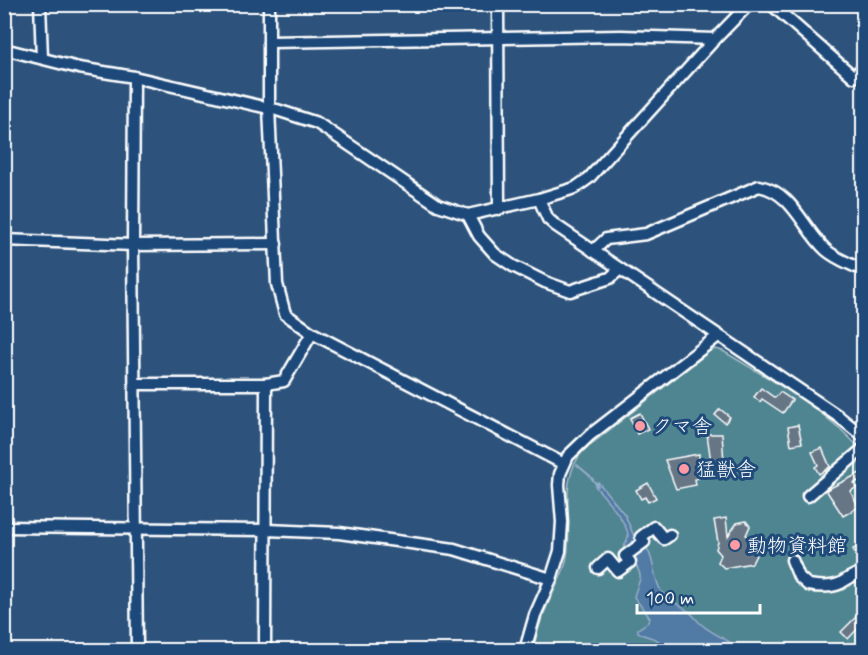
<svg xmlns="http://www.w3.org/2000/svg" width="868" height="655" font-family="Mynerve,'Klee One',sans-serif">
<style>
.green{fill:#4f8491;stroke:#a7c2c8;stroke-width:1.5}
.water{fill:#517aa5;stroke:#97afc9;stroke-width:1.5}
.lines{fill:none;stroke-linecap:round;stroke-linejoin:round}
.stream{stroke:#97afc9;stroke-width:2}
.building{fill:#667685;stroke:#fff;stroke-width:1.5}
.minor-casing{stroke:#fff;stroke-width:15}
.minor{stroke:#1f4a7a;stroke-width:10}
.poi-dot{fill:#ff9aa2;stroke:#1f4a7a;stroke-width:2}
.labels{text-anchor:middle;stroke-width:6;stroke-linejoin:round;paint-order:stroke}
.poi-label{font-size:20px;fill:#fff;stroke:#1f4a7a;text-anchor:start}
</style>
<rect width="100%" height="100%" fill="#2d537c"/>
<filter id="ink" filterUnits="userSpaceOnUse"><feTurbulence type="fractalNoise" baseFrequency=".0167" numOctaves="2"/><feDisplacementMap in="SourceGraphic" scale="12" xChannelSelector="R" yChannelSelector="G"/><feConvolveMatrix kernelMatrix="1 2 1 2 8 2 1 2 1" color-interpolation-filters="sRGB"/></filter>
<g filter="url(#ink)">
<!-- green -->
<path class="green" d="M716,349L723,351C772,381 825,408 863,452V650H533C536,637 539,624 545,611C551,596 560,581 565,565C576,527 555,481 584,450L710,351Z"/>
<!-- water -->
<path class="water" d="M598,482L625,515L636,541L640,540C656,554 651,574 661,591C666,599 680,605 688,611C693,614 696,620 701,624C713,635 729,639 740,650H665C656,633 651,641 638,632V629L647,623L650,618L634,597C635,591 639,584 640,578C641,569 628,554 623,549C624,545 628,540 628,536C628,523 604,496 595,486Z"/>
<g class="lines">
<!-- stream -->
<path class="stream" d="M577,465L589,475L598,486"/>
</g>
<!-- building -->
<g class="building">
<path d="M761,388L775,398L780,392L792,400L783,413L762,399L760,402L754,397Z"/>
<path d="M720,409L730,417L725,423L715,415Z"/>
<path d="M640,413L648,429L637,434L630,418Z"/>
<path d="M798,425L802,443L791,445L788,427Z"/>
<path d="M707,434H722L724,462L714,464L713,462H711Z"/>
<path d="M822,448L830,467L819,474L815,467L818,465L812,452Z"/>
<path d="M699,454V478L695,479L696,485L676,489L665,460Z"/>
<path d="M864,471V478L854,483L856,488L850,491L859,507L843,516L826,490Z"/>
<path d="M648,483L656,498L648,502L645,497L641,499L636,490Z"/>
<path d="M726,518L728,536L737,523L746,521L750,526L746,535L755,542L752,548L756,555L752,563L724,568L718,562L721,555L716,549L718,542L714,520Z"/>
<path d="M864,544V557L859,560L853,549Z"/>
<path d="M864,609V622L848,639L841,632Z"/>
</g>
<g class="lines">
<!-- minor casing -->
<g class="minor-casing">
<g id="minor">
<path d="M40,4L42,58"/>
<path d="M269,4V108L277,284L285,314L312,333L564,464"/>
<path d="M498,4L499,209"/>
<path d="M771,4L854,77L864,66"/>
<path d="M269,42L621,36L715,39"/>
<path d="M4,49L79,68L134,77L277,110L317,123L438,205L468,215L539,199L575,188L589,178L715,39L749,4"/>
<path d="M134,77L133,245L137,650"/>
<path d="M539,199L548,219L555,225L838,416L864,437"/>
<path d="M468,215L479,236L495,254L513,266L545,282L570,291L610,278L620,269"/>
<path d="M4,240L133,245L276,244"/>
<path d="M593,251L606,239L646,234L759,186C794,193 802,228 826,250C836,259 851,264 864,271"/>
<path d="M135,384H266L284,381L312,333"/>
<path d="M266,384L265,647L267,650"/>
<path d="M808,496L864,448"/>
<path d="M4,527L267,530L339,533L454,549L551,579"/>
<path d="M792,560L799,577L808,585C819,587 831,588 841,583C849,578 854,574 864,572"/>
<path d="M598,568L608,559L618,571L630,562L625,556L644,542L641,537L654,527L664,539L670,535"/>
<path d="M525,650L535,615L551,579L560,551L562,522L559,485L560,474L568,456L590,435L718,336"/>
</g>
</g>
<!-- minor -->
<use href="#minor" class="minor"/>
</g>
</g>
<!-- markers -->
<g class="poi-dot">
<circle cx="640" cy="426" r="6"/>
<circle cx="684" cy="469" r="6"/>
<circle cx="735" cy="545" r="6"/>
</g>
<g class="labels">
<!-- poi labels -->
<g class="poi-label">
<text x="652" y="433">クマ舎</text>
<text x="696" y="476">猛獣舎</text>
<text x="747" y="552">動物資料館</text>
</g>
</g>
<!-- margin -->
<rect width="868" height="655" fill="none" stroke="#1f4a7a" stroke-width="24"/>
<rect x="12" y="12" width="844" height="631" fill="none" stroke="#fff" stroke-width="2" filter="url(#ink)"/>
<!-- scale -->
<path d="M637 604v9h123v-9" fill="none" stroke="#ffffff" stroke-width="3"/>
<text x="646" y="604" font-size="18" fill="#ffffff" stroke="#1f4a7a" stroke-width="4.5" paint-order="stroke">100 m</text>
</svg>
